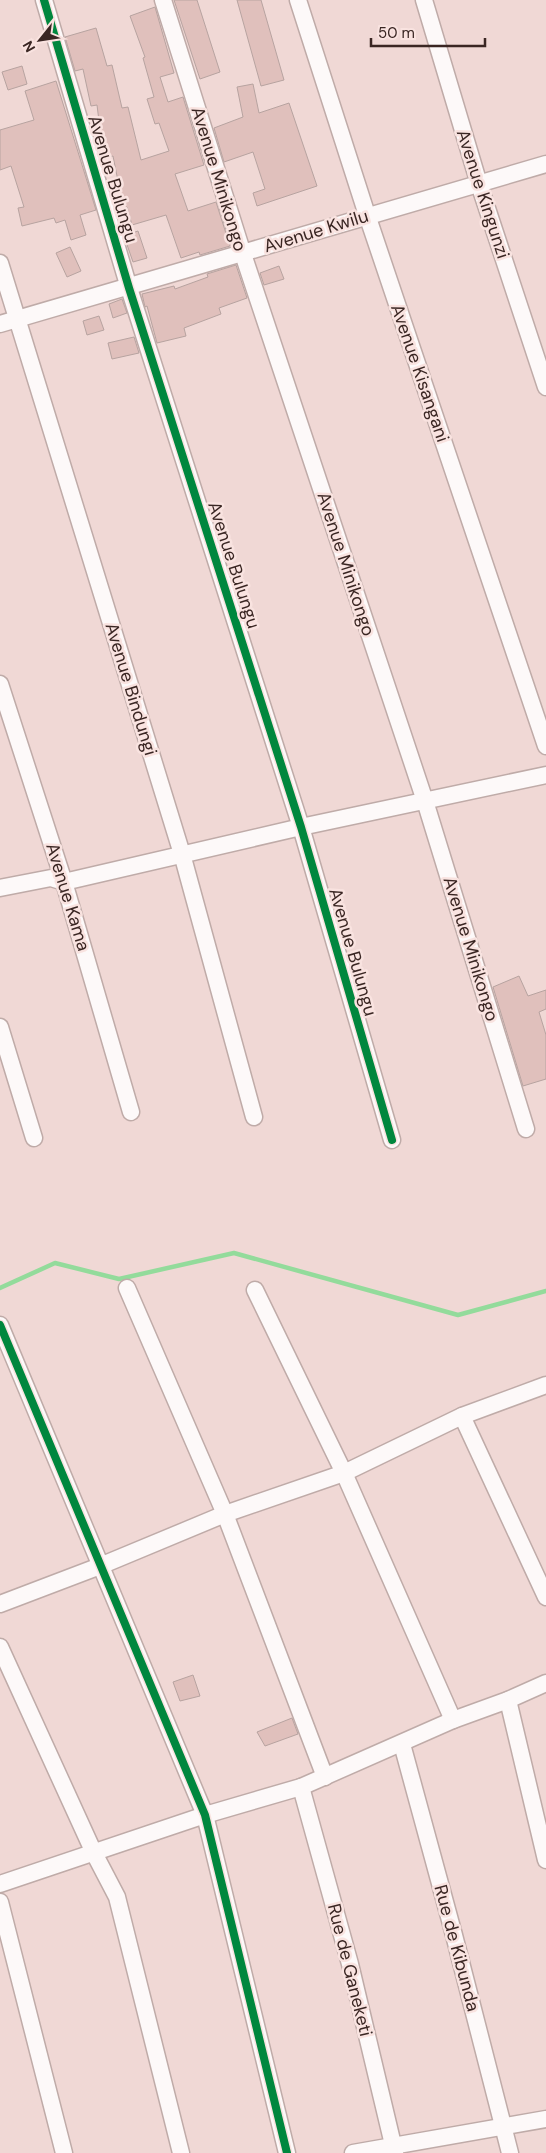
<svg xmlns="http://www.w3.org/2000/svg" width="546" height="2153" font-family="'DM Sans',sans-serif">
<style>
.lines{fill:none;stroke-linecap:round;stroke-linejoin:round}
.stream{stroke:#93db9b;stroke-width:4.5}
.building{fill:#e0c0bc;stroke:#b7a3a0}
.minor-casing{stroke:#bfaba8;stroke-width:19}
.minor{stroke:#fdf9f9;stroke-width:16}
.cycleway-casing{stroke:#f9e3e0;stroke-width:11}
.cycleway{stroke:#00873e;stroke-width:8}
.labels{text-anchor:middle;stroke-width:5;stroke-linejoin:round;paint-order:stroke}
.street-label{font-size:18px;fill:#3a2623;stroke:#f9e3e0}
</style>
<rect width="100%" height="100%" fill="#f0d8d5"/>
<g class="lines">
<!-- stream -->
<path class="stream" d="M0,1288L55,1263L119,1279L234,1253L458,1315L546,1291"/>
</g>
<!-- building -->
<g class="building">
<path d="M174,0H197L220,72L200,79Z"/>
<path d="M237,0H261L284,80L261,86Z"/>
<path d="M155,7L174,73L160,77L168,102L183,97L204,165L175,174L188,211L216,202L230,246L200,255L199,252L181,258L166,215L132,225L127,207L116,210L112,194L120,191L113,156L101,159L93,131L100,129L97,105L91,106L83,69L75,71L65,37L96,28L107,66L112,65L122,108L128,107L141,160L169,151L159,123L155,124L147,99L154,97L143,58L145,57L130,16Z"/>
<path d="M22,66L27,84L8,90L2,72Z"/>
<path d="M56,81L96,210L80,215L86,235L71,240L65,220L56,223L54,218L22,226L18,208L24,207L11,166L0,170V130L34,120L25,91Z"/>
<path d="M253,84L259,113L289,103L317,186L257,206L253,193L265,189L253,152L224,162L214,128L243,117L237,87Z"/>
<path d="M138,231L147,258L133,262L124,236Z"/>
<path d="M70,247L81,271L67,277L56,253Z"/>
<path d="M236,265L247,298L219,308L221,314L184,328L186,336L157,343L147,306L145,307L142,294L174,286L175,289L208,277L207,274Z"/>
<path d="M279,266L284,279L264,285L260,273Z"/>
<path d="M122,299L127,313L113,318L109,304Z"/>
<path d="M99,316L104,330L87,335L83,321Z"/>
<path d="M134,337L139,353L112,359L108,343Z"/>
<path d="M519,976L528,996L546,990V1009L539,1012L546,1035V1079L523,1086L493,987Z"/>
<path d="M193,1675L200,1696L180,1701L173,1682Z"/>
<path d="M292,1718L298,1734L265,1746L257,1732Z"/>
</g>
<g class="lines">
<!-- minor casing -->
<g class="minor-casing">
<g id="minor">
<path d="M44,0L129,288L301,827L392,1140"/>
<path d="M163,0L243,254L425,801L526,1129"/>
<path d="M298,0L367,215L546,746"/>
<path d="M424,0L479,184L546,387"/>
<path d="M0,263L182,854L254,1117"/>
<path d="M0,324L546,164"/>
<path d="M0,684L64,882L131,1112"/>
<path d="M0,888L51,878L64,882L301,827L546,775"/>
<path d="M0,1027L34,1138"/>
<path d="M127,1288L225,1514L325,1777"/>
<path d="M255,1290L344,1473L453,1720"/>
<path d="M0,1325L205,1815L287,2153"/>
<path d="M462,1416L546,1597"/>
<path d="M0,1604L100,1566L225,1514L344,1473L462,1416L546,1385"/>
<path d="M0,1647L94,1853L117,1897L181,2153"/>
<path d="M508,1700L546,1860"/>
<path d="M402,1744L454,1935L510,2153"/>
<path d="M301,1787L350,1964L395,2153"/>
<path d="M0,1884L205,1815L301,1787L453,1720L508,1700L546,1683"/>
<path d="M0,1902L64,2153"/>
<path d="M353,2153L546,2119"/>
</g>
</g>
<!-- minor -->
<use href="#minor" class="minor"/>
<!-- cycleway casing -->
<g class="cycleway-casing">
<g id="cycleway">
<path d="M44,0L129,288L301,827L392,1140"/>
<path d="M0,1325L205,1815L287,2153"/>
</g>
</g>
<!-- cycleway -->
<use href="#cycleway" class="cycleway"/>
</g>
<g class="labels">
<!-- street labels -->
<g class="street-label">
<text transform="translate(113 179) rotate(73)" y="6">Avenue Bulungu</text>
<text transform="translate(219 179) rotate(73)" y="6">Avenue Minikongo</text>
<text transform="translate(483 194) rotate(72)" y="6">Avenue Kingunzi</text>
<text transform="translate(316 231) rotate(-17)" y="6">Avenue Kwilu</text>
<text transform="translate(420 373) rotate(71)" y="6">Avenue Kisangani</text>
<text transform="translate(346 564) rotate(72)" y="6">Avenue Minikongo</text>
<text transform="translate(234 565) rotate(72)" y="6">Avenue Bulungu</text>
<text transform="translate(131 689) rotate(73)" y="6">Avenue Bindungi</text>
<text transform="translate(68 897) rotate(73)" y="6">Avenue Kama</text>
<text transform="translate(471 949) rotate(73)" y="6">Avenue Minikongo</text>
<text transform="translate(353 952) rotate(74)" y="6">Avenue Bulungu</text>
<text transform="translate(457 1948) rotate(75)" y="6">Rue de Kibunda</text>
<text transform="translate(350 1970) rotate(76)" y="6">Rue de Ganeketi</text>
</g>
</g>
<!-- north arrow -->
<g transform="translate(40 40) rotate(240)" stroke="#f9e3e0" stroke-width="4" paint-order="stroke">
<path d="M0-4L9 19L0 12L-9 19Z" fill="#3a2623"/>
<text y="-8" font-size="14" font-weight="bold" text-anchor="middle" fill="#3a2623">N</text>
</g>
<!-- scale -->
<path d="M371 38v8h114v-8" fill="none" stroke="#3a2623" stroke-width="2.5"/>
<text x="378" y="38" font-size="15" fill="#3a2623" stroke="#f9e3e0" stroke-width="4" paint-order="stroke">50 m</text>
</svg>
